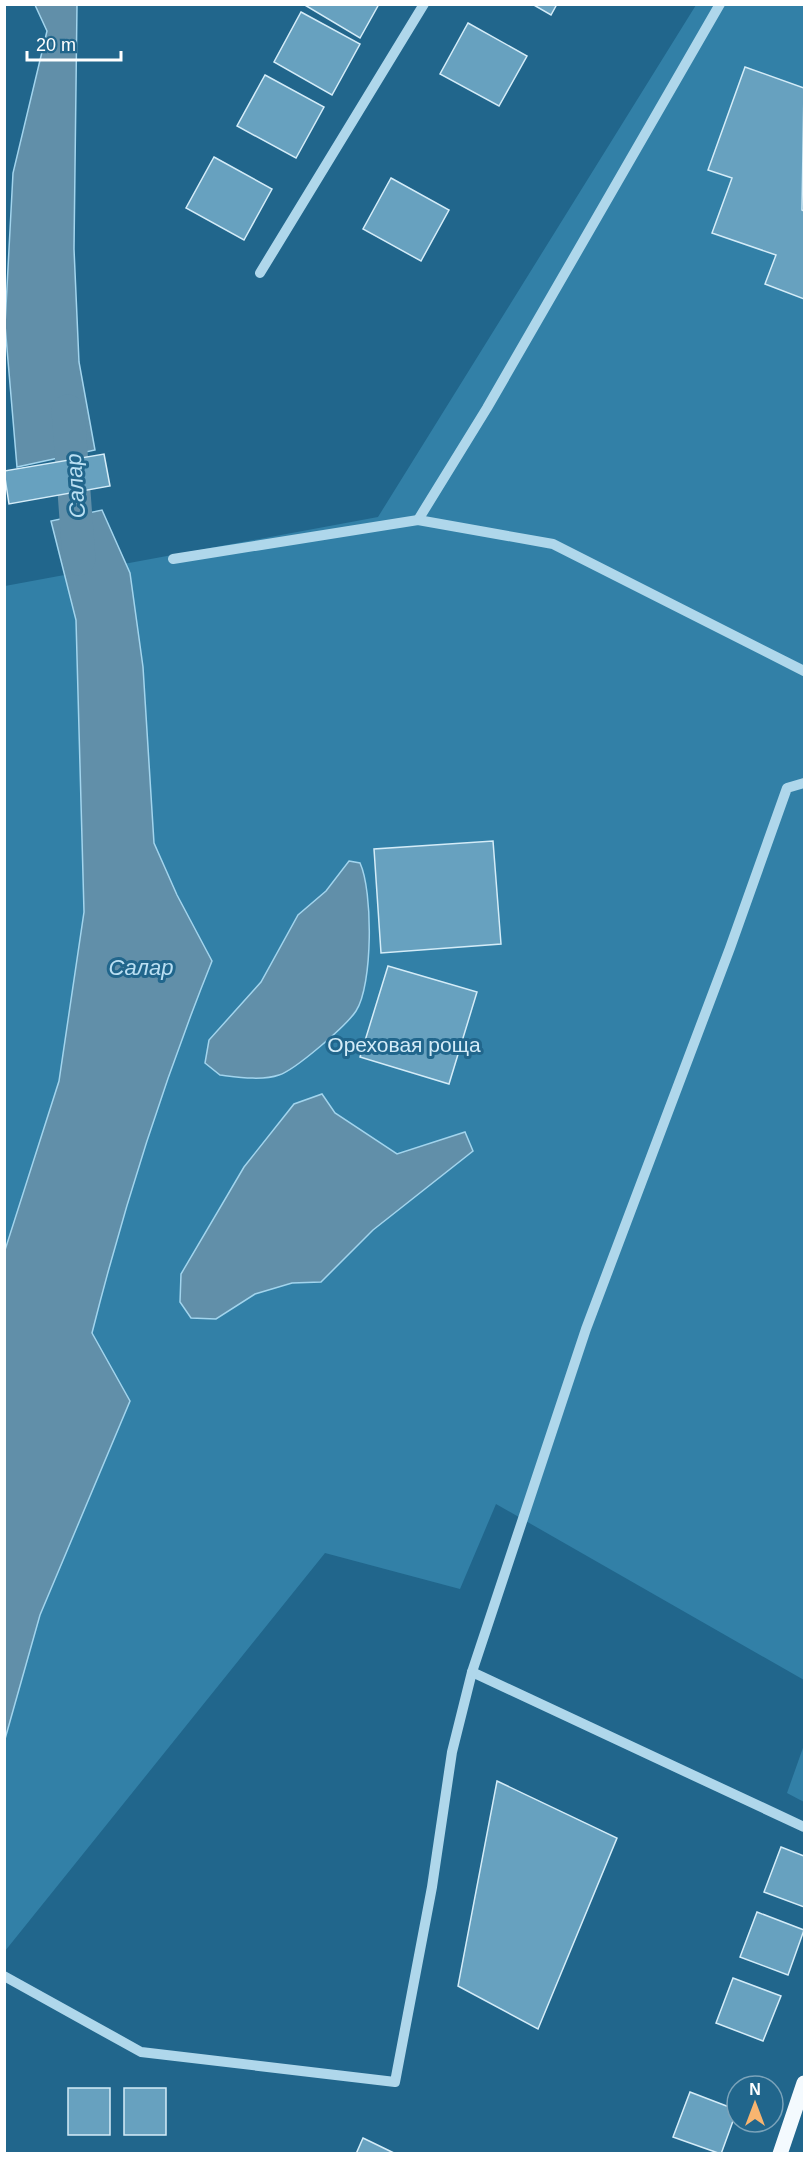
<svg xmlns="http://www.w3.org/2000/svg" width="809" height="2158" font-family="Arial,sans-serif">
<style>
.green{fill:#3280a7}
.water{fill:#618fa9;stroke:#a2d4ed;stroke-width:1.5}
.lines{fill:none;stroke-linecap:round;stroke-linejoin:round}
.canal{stroke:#618fa9;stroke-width:33}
.building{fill:#67a1bf;stroke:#d4ecf8;stroke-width:1.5}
.minor{stroke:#afd7eb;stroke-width:10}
.major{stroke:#f4fafe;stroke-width:15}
.labels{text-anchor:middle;stroke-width:6;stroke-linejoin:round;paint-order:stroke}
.park-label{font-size:21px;fill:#d4ecf8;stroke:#21668c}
.water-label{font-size:22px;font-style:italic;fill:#bbe0f3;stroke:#21668c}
</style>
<rect width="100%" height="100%" fill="#21668c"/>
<!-- green -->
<g class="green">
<path d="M696,5H804V1680L496,1504L460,1589L325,1553L5,1951V586L378,517Z"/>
<path d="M804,1745V1802L787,1793Z"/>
</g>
<!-- water -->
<g class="water">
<path d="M35,5H77L74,249L79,362L95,450L17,467L5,325L13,173L47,31Z"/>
<path d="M102,510L130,573L143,667L154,843L177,895L212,961C163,1083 124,1206 92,1333L130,1401L40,1615L5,1739V1250L59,1081L84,912L76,620L51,521Z"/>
<path d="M349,861L360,863C373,891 373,985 356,1011C346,1026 295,1070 279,1075C262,1081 237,1077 220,1075L205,1063L209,1040L261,982L298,915L326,891Z"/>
<path d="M322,1094L335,1113L397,1154L465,1132L473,1151L373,1230L321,1282L292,1283L255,1294L216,1319L191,1318L180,1302L181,1274L244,1167L294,1104Z"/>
</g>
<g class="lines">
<!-- canal -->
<path class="canal" d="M68,411L79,559"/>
</g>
<!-- building -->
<g class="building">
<path d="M303,4H379L360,38Z"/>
<path d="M532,4H557L551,15Z"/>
<path d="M301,12L360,44L332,95L274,62Z"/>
<path d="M468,23L527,56L499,106L440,74Z"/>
<path d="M745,67L804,88L802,210L804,211V299L765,284L776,255L712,233L732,178L708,170Z"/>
<path d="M265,75L324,107L296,158L237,126Z"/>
<path d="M214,157L272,189L244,240L186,208Z"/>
<path d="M391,178L449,210L421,261L363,229Z"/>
<path d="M104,454L110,486L9,504L4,471Z"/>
<path d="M493,841L501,944L381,953L374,849Z"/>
<path d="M388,966L477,992L449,1084L360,1057Z"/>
<path d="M497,1781L617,1838L538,2029L458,1986Z"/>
<path d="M781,1847L804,1856V1907L764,1892Z"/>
<path d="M757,1912L804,1930L788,1975L740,1957Z"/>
<path d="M733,1978L781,1996L763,2041L716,2023Z"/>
<rect x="68" y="2088" width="42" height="47"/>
<rect x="124" y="2088" width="42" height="47"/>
<path d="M690,2092L737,2110L721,2154L673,2137Z"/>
<path d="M363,2138L396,2154H356Z"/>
</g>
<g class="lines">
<!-- minor -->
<g class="minor">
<path d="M260,273L424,4"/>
<path d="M418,520L487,408L720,4"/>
<path d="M173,559L418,520L553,544L804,671"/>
<path d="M472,1672L804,1827"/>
<path d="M4,1976L141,2052L395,2082L432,1887L452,1752L472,1672L586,1329L730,948L787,788L804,783"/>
</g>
<!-- major -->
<path class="major" d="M780,2154L804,2083"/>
</g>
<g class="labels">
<!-- park labels -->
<g class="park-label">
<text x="404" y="1052">Ореховая роща</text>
</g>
<!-- water labels -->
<g class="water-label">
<text transform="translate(75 486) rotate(-94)" y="8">Салар</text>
<text x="141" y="975">Салар</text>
</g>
</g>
<!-- border -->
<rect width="809" height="2158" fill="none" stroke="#ffffff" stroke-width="12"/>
<!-- north arrow -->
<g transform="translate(755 2104)"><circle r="28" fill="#21668c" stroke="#7aa3ba" stroke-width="1.5"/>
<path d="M0-4.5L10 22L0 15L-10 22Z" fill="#f8b570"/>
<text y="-9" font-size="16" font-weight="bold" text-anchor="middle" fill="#ffffff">N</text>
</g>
<!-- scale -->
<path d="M27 51v9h94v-9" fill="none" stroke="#ffffff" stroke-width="3"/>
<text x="36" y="51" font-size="18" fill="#ffffff" stroke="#21668c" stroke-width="4.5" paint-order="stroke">20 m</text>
</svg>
